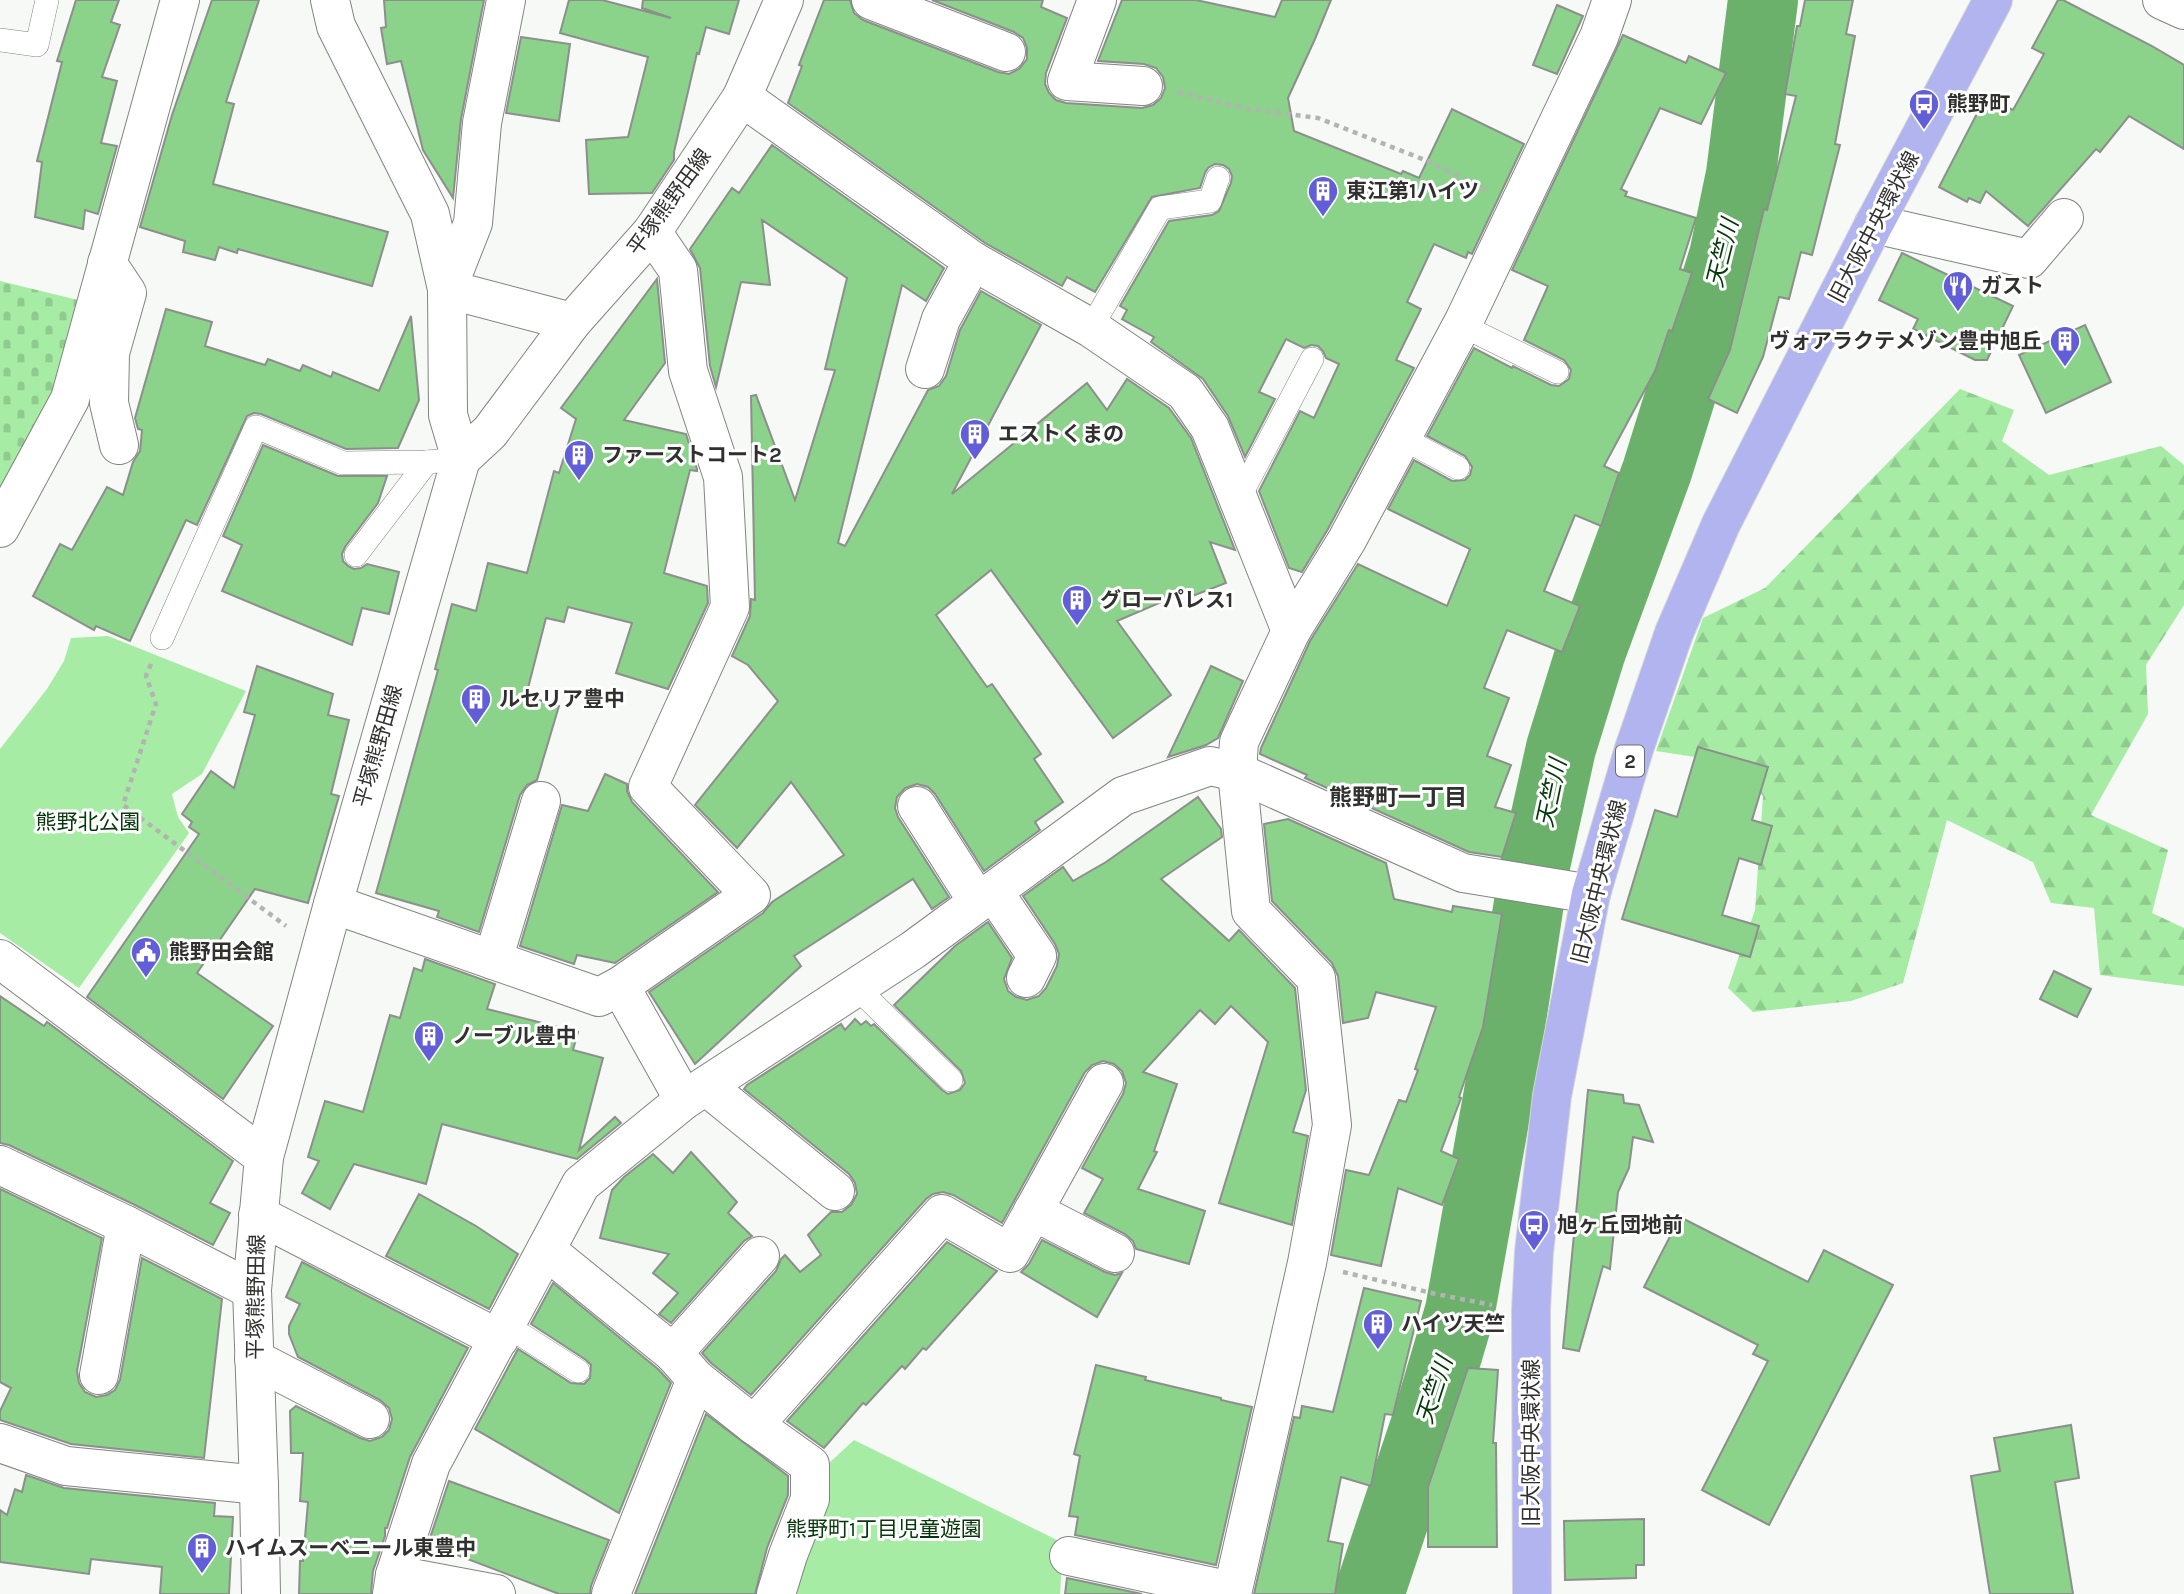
<svg xmlns="http://www.w3.org/2000/svg" width="2184" height="1594" font-family="Karla,'Noto Sans JP',sans-serif">
<style>
.forest{fill:url(#forest-firs)}
.cemetery{fill:url(#cemetery-stones)}
.park{fill:#a6eca4}
.lines{fill:none;stroke-linecap:round;stroke-linejoin:round}
.river{stroke:#6bb16b;stroke-width:70}
.building{fill:#8bd28a;stroke:#8c8f8c;stroke-width:2}
.service-casing{stroke:#818480;stroke-width:24}
.minor-casing{stroke:#818480;stroke-width:40}
.tertiary-casing{stroke:#818480;stroke-width:40}
.primary-casing{stroke:#d6d6d5;stroke-width:40}
.path{stroke:#b2b4b1;stroke-width:4.5;stroke-dasharray:5 5;stroke-linecap:butt}
.service{stroke:#fff;stroke-width:23}
.minor{stroke:#fff;stroke-width:38}
.tertiary{stroke:#fff;stroke-width:38}
.primary{stroke:#b2b4ef;stroke-width:38}
.labels{text-anchor:middle;stroke-width:6;stroke-linejoin:round;paint-order:stroke}
.shield{fill:#fff;stroke:#6e6f6d;stroke-width:2}
.shield-label{font-size:19px;font-weight:bold;fill:#30312f}
.poi-label{font-size:21px;font-weight:bold;fill:#30312f;stroke:#fff;text-anchor:start}
.street-label{font-size:21px;fill:#30312f;stroke:#fff}
.park-label{font-size:21px;fill:#053909;stroke:#fff}
.water-label{font-size:23px;font-style:italic;fill:#043808;stroke:#fff}
.neighbourhood-label{font-size:23px;font-weight:bold;fill:#30312f;stroke:#fff}
</style>
<defs>
<pattern id="forest-firs" width="22" height="20" patternUnits="userSpaceOnUse" patternTransform="scale(1.75)"><rect width="22" height="20" fill="#a6eca4"/><path d="M5 1l3.5 6h-7zM16 11l3.5 6h-7z" fill="#8fcb8e"/></pattern>
<pattern id="cemetery-stones" width="16" height="16" patternUnits="userSpaceOnUse" patternTransform="scale(1.75)"><rect width="16" height="16" fill="#a6eca4"/><path d="M2 7V4a2 2 0 0 1 4 0v3zM10 15v-3a2 2 0 0 1 4 0v3z" fill="#8fcb8e"/></pattern>
</defs>
<rect width="100%" height="100%" fill="#f6f9f6"/>
<!-- forest -->
<path class="forest" d="M1960,389L2014,410L2002,441L2049,475L2161,446L2184,465V605L2146,665L2148,714L2091,815L2168,850L2152,913L2184,928V986L2100,975L2094,908L2051,903L2033,862L1947,820L1903,983L1851,1001L1753,1012L1728,988L1755,910L1763,796L1734,763L1656,751L1703,618L1765,588Z"/>
<!-- cemetery -->
<path class="cemetery" d="M0,281L78,300L57,392L0,495Z"/>
<!-- park -->
<g class="park">
<path d="M108,636L246,691L202,774L172,794L178,817L189,833L79,988L0,933V749L47,689L64,661L71,638Z"/>
<path d="M854,1440L1063,1543L1060,1594H794L827,1465Z"/>
</g>
<g class="lines">
<!-- river -->
<path class="river" d="M1369,1594L1431,1409L1460,1311L1506,1053L1534,870L1561,748L1591,651L1657,471L1724,256L1741,174L1763,0"/>
</g>
<!-- building -->
<g class="building">
<path d="M76,0H119L111,22L120,25L102,77L117,81L101,143L117,146L98,214L85,210L83,229L35,217L42,162L37,161L62,62L57,61Z"/>
<path d="M212,0H259L226,102L234,104L213,184L388,232L372,286L238,249L237,253L219,247L215,260L183,252L185,241L140,227L172,115Z"/>
<path d="M384,0H484L461,119L453,198L423,150L401,61L387,64L381,28L386,27Z"/>
<path d="M569,0H602L671,18L642,8L643,0H739L729,34L706,27L699,54L697,53L674,152V160L652,193L589,194L586,140L628,137L648,57L560,33Z"/>
<path d="M824,0H850L854,13L863,20L998,72L1009,74L1019,69L1027,59V48L1023,38L1014,32L932,0H1043L1041,7L1067,18L1046,73L1045,84L1049,93L1056,100L1066,103L1142,108L1153,105L1161,98L1165,88L1163,77L1156,68L1144,64L1098,61L1122,0H1196L1275,17L1282,0H1331L1315,39L1288,98L1294,131L1401,174L1403,171L1419,178L1452,109L1524,144L1472,254L1468,252L1466,258L1434,244L1407,302L1421,309L1396,360L1414,368L1328,529L1302,572L1289,568L1259,491L1300,411L1314,418L1339,364L1326,358L1323,351L1318,346L1311,345L1304,348L1286,339L1259,392L1275,399L1245,457L1228,416L1203,379L1151,342L1154,337L1122,319L1127,310L1120,306L1169,221L1212,215L1219,211L1231,183L1232,176L1229,169L1223,165L1215,164L1208,168L1205,173L1200,188L1152,197L1095,292L1067,277L1062,286L985,243L788,103L802,66L799,65Z"/>
<path d="M1805,0H1853L1846,34L1855,36L1835,144L1840,145L1812,255L1801,252L1789,299L1779,297L1763,357L1737,413L1708,399L1730,350L1764,209L1767,210L1796,96L1785,94L1797,26H1800Z"/>
<path d="M2058,0H2063L2152,46L2184,65V149L2129,116L2100,152L2096,149L2028,226L1986,191L1980,203L1969,198L1967,202L1939,187L1986,96L2013,110L2044,54L2032,48Z"/>
<path d="M1557,5L1583,16L1557,74L1533,65Z"/>
<path d="M1623,35L1686,63L1689,56L1726,73L1701,124L1660,108L1621,189L1627,192L1625,196L1696,218L1680,269L1692,273L1672,331L1669,330L1655,371L1604,466L1619,473L1601,526L1575,515L1544,591L1580,606L1562,652L1507,630L1484,688L1509,698L1487,756L1511,765L1495,807L1516,813L1502,857L1469,852L1305,778L1307,775L1260,754L1261,748L1310,641L1358,564L1447,606L1470,549L1388,509L1414,460L1452,481L1465,480L1470,475L1472,467L1465,456L1427,436L1474,348L1512,368L1513,366L1551,385L1559,386L1569,379L1571,370L1564,360L1524,340L1548,286L1512,270Z"/>
<path d="M521,37L570,44L559,121L506,113Z"/>
<path d="M772,145L944,268L926,301L902,285L838,543L845,546L928,390L939,386L946,376L960,330L981,291L1041,325L952,494L1087,383L1107,410L1127,379L1169,408L1191,438L1235,550L1210,542L1226,583L1190,597L1187,591L1117,621L1171,695L1113,738L991,570L936,615L987,687L992,684L1041,754L1034,759L1063,802L1035,822L1040,830L984,871L935,794L928,787L917,784L905,788L897,797L895,808L898,817L949,897L932,909L913,879L794,956L801,966L695,1064L649,992L763,913L772,902L844,855L791,782L737,848L695,805L778,701L748,665L732,656L750,616L751,599L755,600L751,396L756,395L795,500L835,370L825,369L847,278L762,220L770,285L741,282L716,387L710,366L700,268L690,249L732,188L739,193Z"/>
<path d="M1902,253L2013,306L1987,360H1975L1913,329L1918,319L1879,300Z"/>
<path d="M657,279L665,363L624,420L686,434L697,469V471L690,470L664,573L707,586L708,603L668,689L616,673L632,623L568,607L564,622L546,618L526,696L559,706L537,780L527,785L520,795L479,932L437,917L439,911L376,893L438,670L435,669L452,604L476,611L488,563L527,573L554,471L559,473L576,419L561,408Z"/>
<path d="M166,309L212,322L205,346L265,365L268,359L300,371L303,365L331,377L333,372L379,391L411,316L419,400L398,448L346,449L261,414L254,413L247,416L197,525L186,520L130,641L96,626L94,630L33,596L60,544L72,550L107,487L123,495L133,462L140,451L142,430L138,429L135,418Z"/>
<path d="M2085,325L2111,382L2046,413L2019,355Z"/>
<path d="M263,445L338,476H387L378,503L345,547L342,554L343,561L348,566L354,569L361,568L367,564L399,572L389,614L362,608L352,645L222,591L242,545L223,536Z"/>
<path d="M257,666L333,694L328,715L349,720L331,794L339,796L308,903L255,889L197,973L273,1026L223,1099L87,997L199,834L189,827L192,822L182,814L211,771L234,788L255,715L244,712Z"/>
<path d="M1211,666L1243,681L1218,738L1206,745L1168,757Z"/>
<path d="M1698,747L1768,767L1752,820L1772,826L1761,865L1739,858L1722,915L1759,926L1750,957L1622,919L1655,810L1677,817Z"/>
<path d="M605,774L627,784V791L632,802L718,892L615,963L577,955L574,964L520,946L562,805L588,811Z"/>
<path d="M1198,797L1221,829L1222,837L1161,879L1229,941L1239,930L1295,988L1306,1090L1293,1132L1308,1136L1292,1225L1219,1203L1268,1042L1231,1006L1215,1024L1200,1010L1143,1072L1177,1084L1154,1151L1157,1152L1138,1189L1205,1211L1189,1264L1136,1249L1133,1241L1125,1234L1084,1213L1103,1179L1082,1168L1123,1094L1126,1083L1122,1071L1114,1064L1103,1061L1092,1065L1085,1072L1002,1223L953,1195L943,1192L933,1194L926,1199L751,1395L711,1363L702,1353L776,1271L781,1259L785,1255L800,1272L821,1255L808,1235L831,1212H842L851,1205L857,1194L855,1183L849,1174L744,1089L747,1085L841,1024L845,1030L855,1019L861,1025L866,1021L871,1026L874,1024L942,1090L948,1094L960,1090L965,1083L961,1071L894,1005L955,946L988,922L1012,958L1004,979L1008,991L1016,997L1027,1000L1039,996L1046,988L1057,966L1059,954L1055,944L1023,896L1063,867L1073,881L1106,862Z"/>
<path d="M1288,819L1386,863L1394,899L1452,912L1453,906L1502,914L1483,1027L1459,1097L1461,1098L1441,1151L1459,1159L1442,1205L1398,1188L1381,1266L1331,1255L1346,1170L1369,1175L1399,1100L1406,1102L1418,1070L1415,1069L1436,1007L1376,992L1368,1018L1343,1023L1338,976L1332,963L1272,901L1264,824Z"/>
<path d="M425,959L495,984L487,1009L578,1032L573,1050L603,1058L579,1150L615,1117L621,1123L577,1159L442,1124L426,1184L354,1164L330,1209L302,1193L319,1161L308,1157L325,1101L363,1112L390,1015L400,1018L414,968L422,971Z"/>
<path d="M2054,971L2091,989L2077,1017L2040,999Z"/>
<path d="M0,996L44,1026L47,1022L233,1161L210,1203L230,1213L213,1245L135,1205L9,1145L0,1143Z"/>
<path d="M1588,1090L1623,1095L1624,1103L1639,1105L1653,1142L1633,1137L1629,1168L1618,1192L1610,1269L1603,1266L1579,1351L1563,1348Z"/>
<path d="M691,1152L737,1202L728,1213L752,1236L744,1241L671,1323L659,1314L678,1293L653,1273L669,1254L600,1238L612,1190L624,1177L653,1154L673,1173Z"/>
<path d="M0,1189L102,1238L77,1371L79,1383L85,1392L96,1397L107,1395L115,1390L120,1380L142,1258L222,1299L204,1458L71,1444L0,1420V1411L11,1388L0,1382Z"/>
<path d="M419,1194L476,1226L518,1254L489,1309L386,1256Z"/>
<path d="M1680,1217L1808,1282L1824,1250L1893,1285L1769,1525L1702,1490L1768,1361L1753,1354L1758,1345L1644,1287Z"/>
<path d="M1042,1240L1105,1272L1115,1275L1122,1273L1097,1317L1021,1272L1029,1264Z"/>
<path d="M947,1242L997,1271L926,1350L923,1348L905,1369L902,1366L866,1405L863,1403L824,1448L787,1421Z"/>
<path d="M302,1262L468,1348L410,1457L387,1528H385V1536L373,1571L371,1594H299L300,1561H303L308,1502L300,1501L303,1453H291L290,1411L296,1406L360,1438L370,1441L382,1437L389,1430L392,1419L389,1408L380,1400L298,1357L289,1334V1326L300,1304L286,1297Z"/>
<path d="M553,1283L658,1369L671,1383L619,1513L475,1429L518,1349L571,1383L584,1384L590,1378L591,1365L586,1360L531,1324Z"/>
<path d="M1364,1288L1421,1301L1393,1415L1385,1414L1371,1486L1341,1477L1328,1541L1343,1544L1335,1594H1254L1294,1417L1300,1418L1302,1406L1333,1412Z"/>
<path d="M1096,1365L1146,1377L1145,1380L1221,1398V1400L1252,1407L1216,1565L1075,1535L1078,1517L1069,1516L1080,1456L1074,1454Z"/>
<path d="M1468,1368L1498,1370L1493,1443H1496L1497,1547H1428V1487Z"/>
<path d="M706,1414L788,1476V1495L767,1548L755,1594H635Z"/>
<path d="M2071,1425L2079,1478L2055,1482L2073,1594H1990L1971,1476L2000,1471L1994,1438Z"/>
<path d="M26,1475L64,1488L215,1503L214,1516L233,1517L229,1594H160L162,1567L91,1559L89,1574L0,1562V1510L7,1515L15,1489L22,1492Z"/>
<path d="M449,1481L609,1540L591,1586L590,1594H559L428,1544Z"/>
<path d="M1644,1519V1565H1636V1578L1565,1580L1564,1521Z"/>
<path d="M1067,1578L1142,1594H1065Z"/>
</g>
<g class="lines">
<!-- service casing -->
<g class="service-casing">
<g id="service">
<path d="M0,40L37,45L47,0"/>
<path d="M1461,325L1557,372"/>
<path d="M1091,328L1160,208L1210,201L1218,178"/>
<path d="M1402,438L1458,468"/>
<path d="M1238,500L1312,359"/>
<path d="M356,555L427,462"/>
<path d="M162,638L256,427L343,463L427,462L461,459"/>
<path d="M856,987L951,1080"/>
<path d="M506,1325L578,1371"/>
</g>
</g>
<!-- minor casing -->
<g class="minor-casing">
<g id="minor">
<path d="M330,0L336,26L430,214L447,289L448,415L461,459"/>
<path d="M506,0L482,123L473,223L447,289L572,322"/>
<path d="M871,0L1006,52"/>
<path d="M1097,0L1067,81L1143,86"/>
<path d="M2162,0L2184,10"/>
<path d="M742,97L973,261L1091,328L1185,392L1210,428L1291,631"/>
<path d="M1874,224L2029,259L2064,218"/>
<path d="M107,263L127,293L110,353L109,403L119,445"/>
<path d="M925,369L941,319L973,261"/>
<path d="M0,528L70,399L180,0"/>
<path d="M917,806L978,902"/>
<path d="M993,891L1037,956L1026,978"/>
<path d="M333,904L599,997L620,986L751,895L648,787L730,607L723,477L688,371L678,270L652,232"/>
<path d="M0,959L264,1157"/>
<path d="M493,960L541,801"/>
<path d="M620,986L684,1100"/>
<path d="M706,1086L835,1191"/>
<path d="M0,1165L126,1225L252,1290"/>
<path d="M1033,1211L1115,1253"/>
<path d="M258,1215L499,1339"/>
<path d="M546,1250L673,1353L696,1379L754,1425L810,1465V1499L788,1555L776,1594"/>
<path d="M673,1353L760,1256"/>
<path d="M254,1359L370,1419"/>
<path d="M99,1375L126,1225"/>
<path d="M754,1425L942,1214L1010,1253L1104,1083"/>
<path d="M0,1443L66,1466L259,1485"/>
<path d="M1069,1556L1232,1591"/>
<path d="M395,1575L496,1594"/>
<path d="M392,1594L395,1575L431,1464L581,1184L684,1100L913,950L1123,796L1210,766L1237,772L1463,873L1591,894"/>
<path d="M611,1594L696,1379"/>
<path d="M1232,1594L1307,1263L1332,1125L1316,978L1251,911L1237,772L1239,742L1291,631L1347,540L1464,321L1599,37L1612,0"/>
</g>
</g>
<!-- tertiary casing -->
<g class="tertiary-casing">
<path id="tertiary" d="M261,1594L259,1485L252,1290L264,1157L333,904L461,459L490,432L572,322L652,232L742,97L784,0"/>
</g>
<!-- primary casing -->
<g class="primary-casing">
<path id="primary" d="M1532,1594L1531,1310L1534,1252L1552,1096L1591,894L1634,749L1674,633L1721,524L1874,224L1993,0"/>
</g>
<!-- path -->
<g class="path">
<path d="M1178,92L1249,109L1318,118L1430,162L1485,190"/>
<path d="M151,664L146,676L156,704L123,805L286,926"/>
<path d="M1343,1272L1436,1294L1492,1305"/>
</g>
<!-- service -->
<use href="#service" class="service"/>
<!-- minor -->
<use href="#minor" class="minor"/>
<!-- tertiary -->
<use href="#tertiary" class="tertiary"/>
<!-- primary -->
<use href="#primary" class="primary"/>
</g>
<!-- icons -->
<defs>
<g id="bus-pin" transform="scale(1.575)"><path d="M0 17L-7.5 6A9.5 9.5 0 1 1 7.5 6Z" fill="#625ed7" stroke="#fff"/><path d="M-5-6H5V4H4V6H2V4H-2V6H-4V4H-5ZM-3.5-4V0h7V-4ZM-3.5 1.2v1.5H-2V1.2ZM2 1.2v1.5H3.5V1.2Z" fill="#fff"/></g>
<g id="building-pin" transform="scale(1.575)"><path d="M0 17L-7.5 6A9.5 9.5 0 1 1 7.5 6Z" fill="#625ed7" stroke="#fff"/><path d="M-4-6H4V6H1V3H-1V6H-4ZM-2.5-4.3h1.7v1.8h-1.7ZM.8-4.3h1.7v1.8H.8ZM-2.5-1h1.7V.8h-1.7ZM.8-1h1.7V.8H.8Z" fill="#fff"/></g>
<g id="restaurant-pin" transform="scale(1.575)"><path d="M0 17L-7.5 6A9.5 9.5 0 1 1 7.5 6Z" fill="#625ed7" stroke="#fff"/><path d="M-5-6h1v4h1v-4h1v4h1v-4h1v5L-1.5 .5V6h-2V.5L-5-1ZM5-6V6H3V1.5H1.5Q1.5-4 5-6Z" fill="#fff"/></g>
<g id="civic-pin" transform="scale(1.575)"><path d="M0 17L-7.5 6A9.5 9.5 0 1 1 7.5 6Z" fill="#625ed7" stroke="#fff"/><path d="M-.6-6.5H3V-4.5H.6V-3L4-1V1h2V6H-6V1h2V-1L-.6-3ZM-1.2 2.5V6h2.4V2.5Z" fill="#fff"/></g>
</defs>
<g fill-rule="evenodd">
<use href="#bus-pin" x="1924" y="104"/>
<use href="#building-pin" x="1323" y="191"/>
<use href="#restaurant-pin" x="1958" y="286"/>
<use href="#building-pin" x="2065" y="341"/>
<use href="#building-pin" x="975" y="434"/>
<use href="#building-pin" x="579" y="455"/>
<use href="#building-pin" x="1077" y="600"/>
<use href="#building-pin" x="476" y="699"/>
<use href="#civic-pin" x="146" y="952"/>
<use href="#building-pin" x="429" y="1036"/>
<use href="#bus-pin" x="1534" y="1225"/>
<use href="#building-pin" x="1378" y="1324"/>
<use href="#building-pin" x="202" y="1548"/>
</g>
<g class="labels">
<!-- shield labels -->
<rect class="shield" x="1616" y="745.5" width="28" height="31" rx="5"/>
<g class="shield-label">
<text x="1630" y="768">2</text>
</g>
<!-- poi labels -->
<g class="poi-label">
<text x="1947" y="111">熊野町</text>
<text x="1346" y="198">東江第1ハイツ</text>
<text x="1981" y="293">ガスト</text>
<text x="2042" y="348" text-anchor="end">ヴォアラクテメゾン豊中旭丘</text>
<text x="998" y="441">エストくまの</text>
<text x="602" y="462">ファーストコート2</text>
<text x="1100" y="607">グローパレス1</text>
<text x="499" y="706">ルセリア豊中</text>
<text x="169" y="959">熊野田会館</text>
<text x="452" y="1043">ノーブル豊中</text>
<text x="1557" y="1232">旭ヶ丘団地前</text>
<text x="1401" y="1331">ハイツ天竺</text>
<text x="225" y="1555">ハイムスーベニール東豊中</text>
</g>
<!-- street labels -->
<g class="street-label">
<text transform="translate(669 202) rotate(-54)" y="7">平塚熊野田線</text>
<text transform="translate(1874 227) rotate(-62)" y="7">旧大阪中央環状線</text>
<text transform="translate(378 746) rotate(-74)" y="7">平塚熊野田線</text>
<text transform="translate(1599 882) rotate(-76)" y="7">旧大阪中央環状線</text>
<text transform="translate(256 1297) rotate(-89)" y="7">平塚熊野田線</text>
<text transform="translate(1531 1443) rotate(-90)" y="7">旧大阪中央環状線</text>
</g>
<!-- park labels -->
<g class="park-label">
<text x="88" y="829">熊野北公園</text>
<text x="884" y="1536">熊野町1丁目児童遊園</text>
</g>
<!-- water labels -->
<g class="water-label">
<text transform="translate(1722 253) rotate(-76)" y="8">天竺川</text>
<text transform="translate(1551 793) rotate(-78)" y="8">天竺川</text>
<text transform="translate(1434 1390) rotate(-72)" y="8">天竺川</text>
</g>
<!-- neighbourhood labels -->
<g class="neighbourhood-label">
<text x="1398" y="805">熊野町一丁目</text>
</g>
</g>
</svg>
